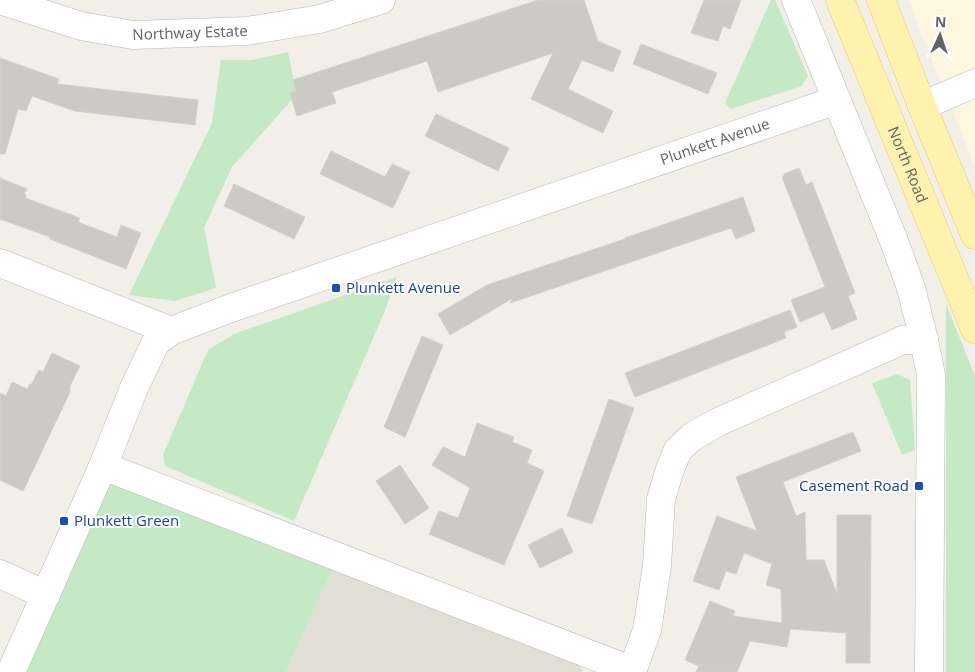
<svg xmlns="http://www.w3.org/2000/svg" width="975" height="672" font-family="'Open Sans',sans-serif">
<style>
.commercial{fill:#fef7e0}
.education{fill:#e1ded6}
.green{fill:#c5e8c5}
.building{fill:#cccac5;stroke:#d6d1c6}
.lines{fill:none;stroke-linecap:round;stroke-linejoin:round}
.minor-casing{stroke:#b5b8bc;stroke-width:29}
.major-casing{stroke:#f2c960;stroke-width:29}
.minor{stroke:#fff;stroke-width:28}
.major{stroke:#fff2af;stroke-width:28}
.transit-dot{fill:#1a4fb4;stroke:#fff;stroke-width:2}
.labels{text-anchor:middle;stroke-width:4;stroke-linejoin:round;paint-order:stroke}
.street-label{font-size:15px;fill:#5f6368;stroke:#fff}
.transit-label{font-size:15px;fill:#164399;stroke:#fff;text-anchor:start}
</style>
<rect width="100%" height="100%" fill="#f1efe8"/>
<!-- commercial -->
<path class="commercial" d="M908,0H975V166Z"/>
<!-- education -->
<path class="education" d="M337,559L579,665L583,672H286Z"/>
<!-- green -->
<g class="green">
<path d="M771,0H775L808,76L802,86L731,109L725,103Z"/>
<path d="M288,52L297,94L232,167L204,228L216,288L175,301L129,295L212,123L221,60H252Z"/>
<path d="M397,277L384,313L294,521L165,466L163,455L208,350L234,334Z"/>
<path d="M946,304L975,376V672H946Z"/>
<path d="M897,374L910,380L915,450L902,455L872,383Z"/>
<path d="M103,467L337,559L286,672H12Z"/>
</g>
<!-- building -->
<g class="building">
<path d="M538,0H584L598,41L621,51L613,72L582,60L568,89L613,111L603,133L531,99L553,53L438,92L427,61L332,92L336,103L297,116L290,93L296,91L293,80Z"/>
<path d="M704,0H741L730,29L723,26L718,41L691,33Z"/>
<path d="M641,44L717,73L708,94L633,64Z"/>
<path d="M0,58L59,79L57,84L198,100L195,125L75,111L32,96L26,111L18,109L5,154H0Z"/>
<path d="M436,114L509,148L498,171L425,136Z"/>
<path d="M331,151L385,177L392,164L410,172L393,208L320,174Z"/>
<path d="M799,168L806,185L812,182L855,293L848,296L857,319L832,330L824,312L800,322L791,300L825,287L782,177L784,176V174Z"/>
<path d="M0,178L27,189L24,194L26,195L25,198L80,218L78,222L117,237L121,225L141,233L126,269L50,239V237L0,219Z"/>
<path d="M234,184L305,217L294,239L224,206Z"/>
<path d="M743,197L755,231L736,239L731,228L510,303L513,298L450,335L438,314L487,285L625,239V238Z"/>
<path d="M790,310L797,327L784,332L786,338L635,397L625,373Z"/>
<path d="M422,336L443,345L405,437L384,427Z"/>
<path d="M52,353L80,366L70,386V392L23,491L0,480V393L6,396L12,382L27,389L30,384L31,385L39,370L43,372Z"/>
<path d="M609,399L634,408L592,524L567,516Z"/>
<path d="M477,423L514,437L512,442L532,450L527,463L544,471L504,565L429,534L439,511L458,518L470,488L432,465L443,447L465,457Z"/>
<path d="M853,432L861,451L783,482L796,516L805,512L806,560H824L837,594V515H871L870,663H846V633L790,629L787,647L750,641L737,672H696L699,666L685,660L710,601L735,611L733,616L782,623L781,589L766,585L772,564L744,553L736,574L726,571L719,590L693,581L717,516L757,531L736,477Z"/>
<path d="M400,465L429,508L405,524L376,481Z"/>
<path d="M562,528L573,552L540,568L528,545Z"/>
</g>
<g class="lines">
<!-- minor casing -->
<g class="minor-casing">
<g id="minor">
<path id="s1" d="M0,0L81,26L133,35L247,31L320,19L381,0"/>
<path d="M796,0L894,241L911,288L924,340L931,375L929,672"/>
<path d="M922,106L975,83"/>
<path d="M0,263L171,331"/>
<path d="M103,466L633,671"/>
<path d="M0,574L46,595"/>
<path id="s2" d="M11,672L103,466L134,388L156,342L171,331L231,308L837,100"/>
<path d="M632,672L647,630L657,566L661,499L670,469L678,450L692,437L718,422L903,340H924"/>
</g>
</g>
<!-- major casing -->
<g class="major-casing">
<g id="major">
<path id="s3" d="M840,0L975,329"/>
<path d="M881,0L922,106L975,235"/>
</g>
</g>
<!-- minor -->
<use href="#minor" class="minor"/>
<!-- major -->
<use href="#major" class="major"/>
</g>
<!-- markers -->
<g class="transit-dot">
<rect x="331" y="283" width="10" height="10" rx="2.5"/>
<rect x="914" y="481" width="10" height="10" rx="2.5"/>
<rect x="59" y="516" width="10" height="10" rx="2.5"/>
</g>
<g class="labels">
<!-- street labels -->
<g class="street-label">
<text dy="5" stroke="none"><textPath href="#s1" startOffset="195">Northway Estate</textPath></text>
<text dy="5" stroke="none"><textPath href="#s2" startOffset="955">Plunkett Avenue</textPath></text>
<text dy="5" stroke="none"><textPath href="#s3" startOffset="178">North Road</textPath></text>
</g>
<!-- transit labels -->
<g class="transit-label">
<text x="346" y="293">Plunkett Avenue</text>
<text x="909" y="491" text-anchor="end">Casement Road</text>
<text x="74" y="526">Plunkett Green</text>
</g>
</g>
<!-- north arrow -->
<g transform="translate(940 35) rotate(3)" stroke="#ffffff" stroke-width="4" paint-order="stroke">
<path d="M0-4L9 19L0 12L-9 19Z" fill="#5f6368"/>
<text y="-8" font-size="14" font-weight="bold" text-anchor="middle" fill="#5f6368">N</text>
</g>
</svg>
